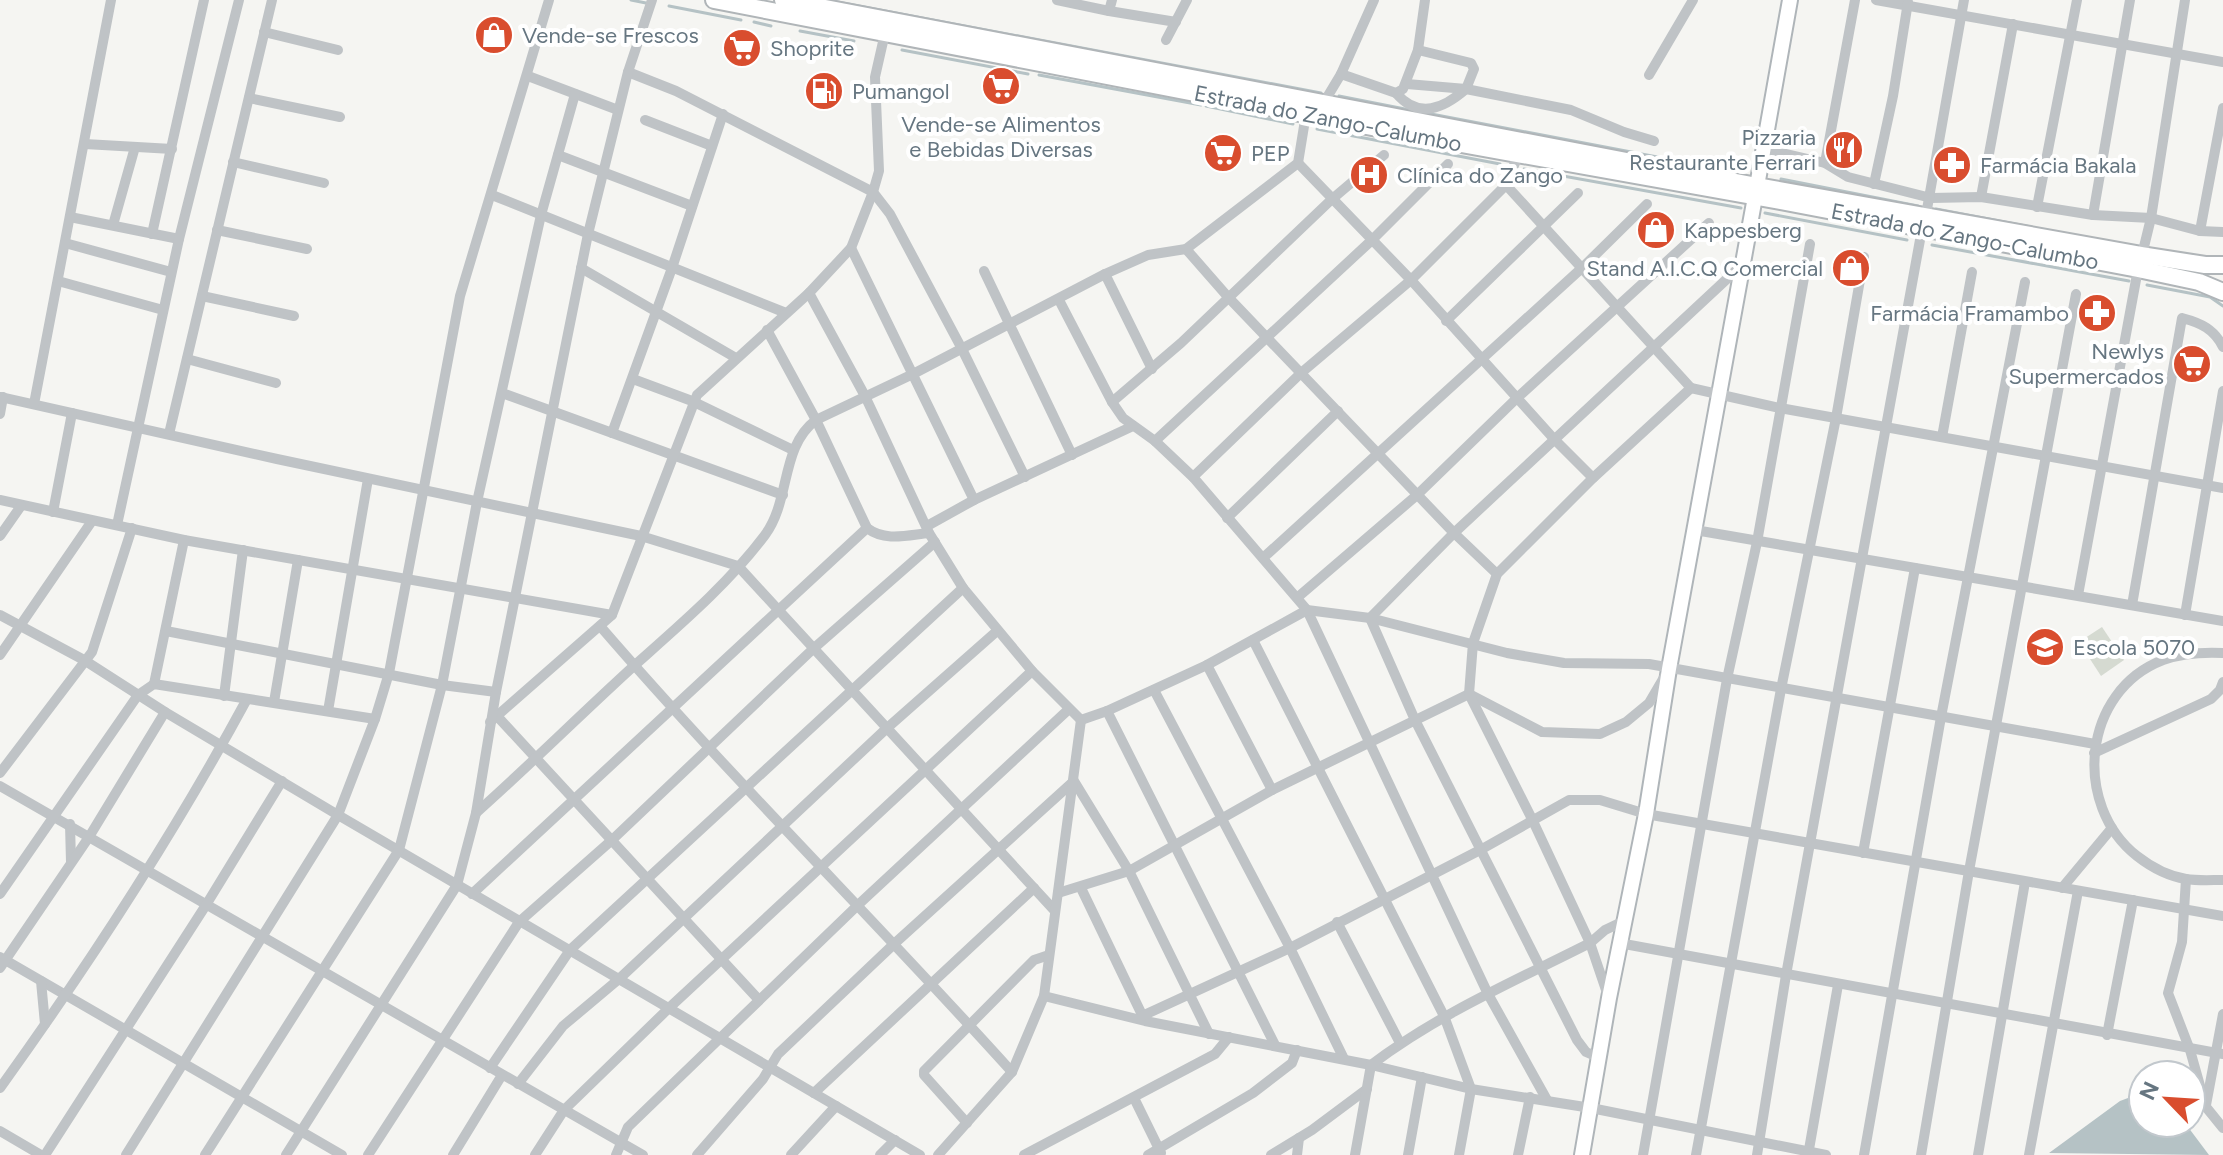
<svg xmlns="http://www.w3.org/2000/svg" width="2223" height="1155" font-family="Figtree,sans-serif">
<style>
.pitch{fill:#d5dad1}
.water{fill:#b5c2c5}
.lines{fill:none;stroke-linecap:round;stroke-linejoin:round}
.stream{stroke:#b5c2c5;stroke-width:3}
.secondary-casing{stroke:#afb5b9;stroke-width:18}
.primary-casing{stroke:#b0b5b8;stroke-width:20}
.street{stroke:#bfc3c6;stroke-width:10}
.secondary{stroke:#fff;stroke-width:14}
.primary{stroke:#fff;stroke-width:16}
.labels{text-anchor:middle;stroke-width:8;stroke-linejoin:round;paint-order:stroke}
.poi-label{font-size:22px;fill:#667681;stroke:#fff;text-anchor:start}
.street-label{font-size:22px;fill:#667681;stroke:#fff}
</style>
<rect width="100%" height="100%" fill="#f5f5f2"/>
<!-- pitch -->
<path class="pitch" d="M2102,627L2124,660L2101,676L2079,642Z"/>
<!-- water -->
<path class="water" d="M2136,1095H2143V1123H2185L2209,1155L2049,1153L2120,1101Z"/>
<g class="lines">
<!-- stream -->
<g class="stream">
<path d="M631,0L646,3"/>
<path d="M827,0L1321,93"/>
<path d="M669,6L741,20"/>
<path d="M754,22L771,26"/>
<path d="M800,31L854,41"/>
<path d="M902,50L1028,74"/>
<path d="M1039,75L1201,105"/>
<path d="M1339,96L1410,110"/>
<path d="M1206,106L1293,124"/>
<path d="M1426,113L1736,172"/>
<path d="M1317,129L1500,164"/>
<path d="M1524,169L1741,208"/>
<path d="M1781,179L1918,206"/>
<path d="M1936,209L2031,227"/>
<path d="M1765,213L1907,240"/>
<path d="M1932,245L2129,281"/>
<path d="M2147,285L2210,297L2223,306"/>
</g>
<!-- secondary casing -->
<g class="secondary-casing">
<g id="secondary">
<path d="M1757,186L1790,0"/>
<path d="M1582,1155L1609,998L1646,814L1669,669L1755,197"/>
</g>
</g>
<!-- primary casing -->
<g class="primary-casing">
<g id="primary">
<path d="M714,0L1439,140L1780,201L2138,269L2199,282L2223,292"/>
<path d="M783,0L1757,186L2142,255L2205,265H2223"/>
</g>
</g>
<!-- street -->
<g class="street">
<path d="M1057,0L1109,11"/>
<path d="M1112,0L1109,11L1176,22"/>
<path d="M1876,0L2223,62"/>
<path d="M264,32L338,50"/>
<path d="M1166,40L1187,0"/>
<path d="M1418,50L1471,63L1474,69L1466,89L1571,110L1624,132L1654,141"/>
<path d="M628,72L676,91L873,192L890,214L962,349L1025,477"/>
<path d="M1341,74L1396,93L1403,89L1418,50L1425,0"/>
<path d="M1649,75L1693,0"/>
<path d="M528,76L618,110"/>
<path d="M1407,84L1466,89"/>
<path d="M1396,93C1419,120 1444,108 1466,89"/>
<path d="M249,98L340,117"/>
<path d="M1323,104L1341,74L1374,0"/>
<path d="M645,120L712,146"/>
<path d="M85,144L172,149"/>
<path d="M1764,149L1825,163L1848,177L1931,198L1981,197L2093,215L2151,218L2200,231L2223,232"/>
<path d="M558,155L692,206"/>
<path d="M233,162L324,183"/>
<path d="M1298,163L1411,280L1554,439L1593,478"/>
<path d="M1825,163L1855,0"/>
<path d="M1874,184L1893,96L1908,2"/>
<path d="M1506,185L1691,388"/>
<path d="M492,195L786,313"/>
<path d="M1981,197L2013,24"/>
<path d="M2037,207L2077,0"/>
<path d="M1926,215L1964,0"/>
<path d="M2093,215L2130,0"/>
<path d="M70,217L179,239"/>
<path d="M113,225L135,147"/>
<path d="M217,230L307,249"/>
<path d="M2200,231L2223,108"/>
<path d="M152,234L204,0"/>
<path d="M65,243L171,272"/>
<path d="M851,248L974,500"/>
<path d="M1186,249L1228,297L1454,533L1497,574"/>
<path d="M2142,255L2151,218L2185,0"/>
<path d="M581,268L736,358"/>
<path d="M984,271L1072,455"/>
<path d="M1105,274L1152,369"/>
<path d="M58,281L163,310"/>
<path d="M809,293L865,396L929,533L963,588L1032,671L1081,720"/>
<path d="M202,296L294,316"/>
<path d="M1059,300L1112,402L1123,418L1155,441L1193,477L1307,610L1488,994L1547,1100"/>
<path d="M1446,321L1578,193"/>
<path d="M767,330L816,420L867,528C885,542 908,535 929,533"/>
<path d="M187,359L276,383"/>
<path d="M633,379L692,401L793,450"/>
<path d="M502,393L783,495"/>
<path d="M0,397L277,459L641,536L738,566L1055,911"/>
<path d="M1112,402L1181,343L1331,200L1384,155"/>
<path d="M34,404L111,0"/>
<path d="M0,414L3,397"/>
<path d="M612,433L672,268L723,114"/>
<path d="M169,434L272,0"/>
<path d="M1942,437L1972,272"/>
<path d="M1155,441L1372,240L1448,164"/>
<path d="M1193,477L1301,373L1411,280L1506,185L1519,153"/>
<path d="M0,500L184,540L612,615"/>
<path d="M53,512L72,413"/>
<path d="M1227,518L1338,411"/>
<path d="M117,525L179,239L239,0"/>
<path d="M927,526L974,500L1133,426"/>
<path d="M1695,530L2223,621"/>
<path d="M0,536L21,506"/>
<path d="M1263,558L1583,267L1647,204"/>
<path d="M2078,595L2138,269"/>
<path d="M1298,597L1417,495L1517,398L1709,223"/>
<path d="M2132,605L2182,318C2201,323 2214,329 2223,347"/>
<path d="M0,615L84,660L165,712L338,815L920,1155"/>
<path d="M2185,615L2223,391"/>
<path d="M600,626C732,779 877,922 1012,1072"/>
<path d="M166,631L442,685L496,692"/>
<path d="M1253,640L1444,1016L1471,1089L1459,1155"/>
<path d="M2223,653C2202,652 2183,653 2163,660C2082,691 2072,805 2137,856C2151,867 2168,876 2186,879C2198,881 2211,880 2223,880"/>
<path d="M0,655L92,521"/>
<path d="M1207,665L1272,790"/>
<path d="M154,684L184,540"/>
<path d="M1154,690L1290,948L1344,1059"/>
<path d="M224,696L243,550"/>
<path d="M274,702L298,560"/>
<path d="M328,711L368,479"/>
<path d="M1107,711L1275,1045"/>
<path d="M497,716L759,1000"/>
<path d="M1081,720L1107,711L1207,665L1307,610L1370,618L1507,653L1564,663L1649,664L2095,744"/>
<path d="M490,722L612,615L697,395L809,293L851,248L873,192L879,171L875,77L885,33"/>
<path d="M2094,753L2211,699L2220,690L2223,682"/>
<path d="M0,773L92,652L132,528"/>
<path d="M0,786L643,1155"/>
<path d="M476,813C530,765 582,713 636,664C681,624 729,583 765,535C791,500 780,447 816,420L913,374L1105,274L1148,255L1186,249L1298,163L1306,114"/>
<path d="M70,824L71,862"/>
<path d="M1863,853L1915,568"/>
<path d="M2186,879L2182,942L2168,993L2190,1050L2206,1107L2223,1128"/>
<path d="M1081,888L1144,1019"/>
<path d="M2062,888L2112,828"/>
<path d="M1058,893L1129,871L1272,790L1469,694L1542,732L1600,734L1626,722L1649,703L1666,674"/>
<path d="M0,894L138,695L154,684L375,719"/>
<path d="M472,894L867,528"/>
<path d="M1337,922L1400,1043"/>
<path d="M1619,943L2223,1054"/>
<path d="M0,957L342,1155"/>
<path d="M0,968L89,837L165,712"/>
<path d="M41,981L45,1024"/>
<path d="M1044,996L1145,1021L1371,1065L1471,1089L1591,1108L1826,1155"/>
<path d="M1608,996L1590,943L1532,819L1469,694L1473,643L1497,574L1593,478L1691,388L1780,408L2223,488"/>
<path d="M1142,1016L1290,948L1482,849L1569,800H1600L1646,814L2223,916"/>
<path d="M2107,1035L2133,900"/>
<path d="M1600,1058L1586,1052L1577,1040L1415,720L1370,618L1454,533L1743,264"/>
<path d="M490,1068L570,950L963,588"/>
<path d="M518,1084L563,1026L619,979L886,729L997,631"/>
<path d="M0,1088C90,963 174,834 247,699"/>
<path d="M814,1093L1034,888"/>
<path d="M1134,1098L1161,1153"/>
<path d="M2206,1105L2223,1014"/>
<path d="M967,1123L924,1075V1071L1034,960L1049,955"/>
<path d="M0,1131L41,1155"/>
<path d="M45,1155L206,905L282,781"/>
<path d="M126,1155L338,815L375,719L389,673L460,296L549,0"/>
<path d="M205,1155L399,850L442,685L477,502L541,215L575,94"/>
<path d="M286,1155L457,885L476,813L496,692L588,234L628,72L652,0"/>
<path d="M368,1155L519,922L612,840L813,649L935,542"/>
<path d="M453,1155L502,1075"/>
<path d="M535,1155L564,1110L669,1008L1032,671"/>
<path d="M616,1155L628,1127L859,904L1069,709"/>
<path d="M697,1155L763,1079L778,1054L894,944L1074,781L1129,871L1209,1034"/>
<path d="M791,1155L836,1106"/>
<path d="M880,1155L895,1140"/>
<path d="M938,1155L1012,1072L1044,996L1081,720"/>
<path d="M1024,1155L1215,1054L1229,1037"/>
<path d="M1148,1155L1253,1093L1292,1063L1297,1050"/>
<path d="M1271,1155L1312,1130L1367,1089"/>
<path d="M1297,1155L1299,1138"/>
<path d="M1355,1155L1371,1065C1438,1014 1515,981 1590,943L1605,930L1624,921"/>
<path d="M1408,1155L1422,1077"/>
<path d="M1518,1155L1530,1097"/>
<path d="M1643,1155L1727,679L1757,542L1810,244"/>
<path d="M1696,1155L1781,689L1836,418L1864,257"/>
<path d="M1757,1155L1786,975L1922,229"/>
<path d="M1808,1155L1838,985"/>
<path d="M1864,1155L1941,717L2025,282"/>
<path d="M1921,1155L1969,871L2076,294"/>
<path d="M1978,1155L2025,882"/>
<path d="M2029,1155L2078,891"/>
</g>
<!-- secondary -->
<use href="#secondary" class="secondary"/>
<!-- primary -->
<use href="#primary" class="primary"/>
</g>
<!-- icons -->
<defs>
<g id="shop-disc" transform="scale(2)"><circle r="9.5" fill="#d94d2e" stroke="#fff"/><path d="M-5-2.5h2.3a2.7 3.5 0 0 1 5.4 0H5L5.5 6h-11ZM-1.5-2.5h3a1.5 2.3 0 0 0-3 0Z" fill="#fff"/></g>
<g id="supermarket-disc" transform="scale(2)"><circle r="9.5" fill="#d94d2e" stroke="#fff"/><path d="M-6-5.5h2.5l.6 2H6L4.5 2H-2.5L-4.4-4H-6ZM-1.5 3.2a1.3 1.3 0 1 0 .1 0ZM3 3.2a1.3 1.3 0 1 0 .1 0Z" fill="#fff"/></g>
<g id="fuel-disc" transform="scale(2)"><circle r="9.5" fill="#d94d2e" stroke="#fff"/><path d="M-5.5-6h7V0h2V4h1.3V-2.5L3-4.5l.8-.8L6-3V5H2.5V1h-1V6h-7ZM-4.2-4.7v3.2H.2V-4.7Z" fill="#fff"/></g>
<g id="restaurant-disc" transform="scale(2)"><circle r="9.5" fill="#d94d2e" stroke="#fff"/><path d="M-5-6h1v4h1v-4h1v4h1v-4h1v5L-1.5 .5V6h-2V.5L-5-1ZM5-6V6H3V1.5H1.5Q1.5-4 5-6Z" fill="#fff"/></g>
<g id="pharmacy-disc" transform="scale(2)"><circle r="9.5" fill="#d94d2e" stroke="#fff"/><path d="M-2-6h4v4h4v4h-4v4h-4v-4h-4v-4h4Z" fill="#fff"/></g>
<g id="hospital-disc" transform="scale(2)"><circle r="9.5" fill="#d94d2e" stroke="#fff"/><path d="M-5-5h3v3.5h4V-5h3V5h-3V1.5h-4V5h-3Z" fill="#fff"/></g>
<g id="school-disc" transform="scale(2)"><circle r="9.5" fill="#d94d2e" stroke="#fff"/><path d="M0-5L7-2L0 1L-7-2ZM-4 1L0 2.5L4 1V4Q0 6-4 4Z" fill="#fff"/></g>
</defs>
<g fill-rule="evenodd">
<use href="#shop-disc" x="494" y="35"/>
<use href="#supermarket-disc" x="742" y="48"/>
<use href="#supermarket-disc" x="1001" y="86"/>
<use href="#fuel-disc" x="824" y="91"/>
<use href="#restaurant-disc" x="1844" y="150"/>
<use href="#supermarket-disc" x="1223" y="153"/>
<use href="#pharmacy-disc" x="1952" y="165"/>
<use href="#hospital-disc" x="1369" y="175"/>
<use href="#shop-disc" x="1656" y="230"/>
<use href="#shop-disc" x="1851" y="268"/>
<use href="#pharmacy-disc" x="2097" y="313"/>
<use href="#supermarket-disc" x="2192" y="364"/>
<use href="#school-disc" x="2045" y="647"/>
</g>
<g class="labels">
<!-- poi labels -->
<g class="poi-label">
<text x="522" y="43">Vende-se Frescos</text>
<text x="770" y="56">Shoprite</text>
<text x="852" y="99">Pumangol</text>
<text x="1001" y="132" text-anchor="middle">Vende-se Alimentos<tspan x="1001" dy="25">e Bebidas Diversas</tspan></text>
<text x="1816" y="145" text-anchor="end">Pizzaria<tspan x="1816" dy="25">Restaurante Ferrari</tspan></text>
<text x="1251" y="161">PEP</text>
<text x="1980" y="173">Farmácia Bakala</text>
<text x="1397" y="183">Clínica do Zango</text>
<text x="1684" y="238">Kappesberg</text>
<text x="1823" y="276" text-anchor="end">Stand A.I.C.Q Comercial</text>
<text x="2069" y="321" text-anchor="end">Farmácia Framambo</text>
<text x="2164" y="359" text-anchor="end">Newlys<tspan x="2164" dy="25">Supermercados</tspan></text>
<text x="2073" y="655">Escola 5070</text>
</g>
<!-- street labels -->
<g class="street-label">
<text transform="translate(1328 118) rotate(11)" y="8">Estrada do Zango-Calumbo</text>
<text transform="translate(1965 236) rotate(11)" y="8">Estrada do Zango-Calumbo</text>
</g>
</g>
<!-- north arrow -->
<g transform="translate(2167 1099) rotate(295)"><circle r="38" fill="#ffffff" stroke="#c2c8cd" stroke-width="2"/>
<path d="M0-6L14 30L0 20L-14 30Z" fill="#d94d2e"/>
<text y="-12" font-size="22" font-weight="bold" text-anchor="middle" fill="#667681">N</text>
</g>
</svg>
